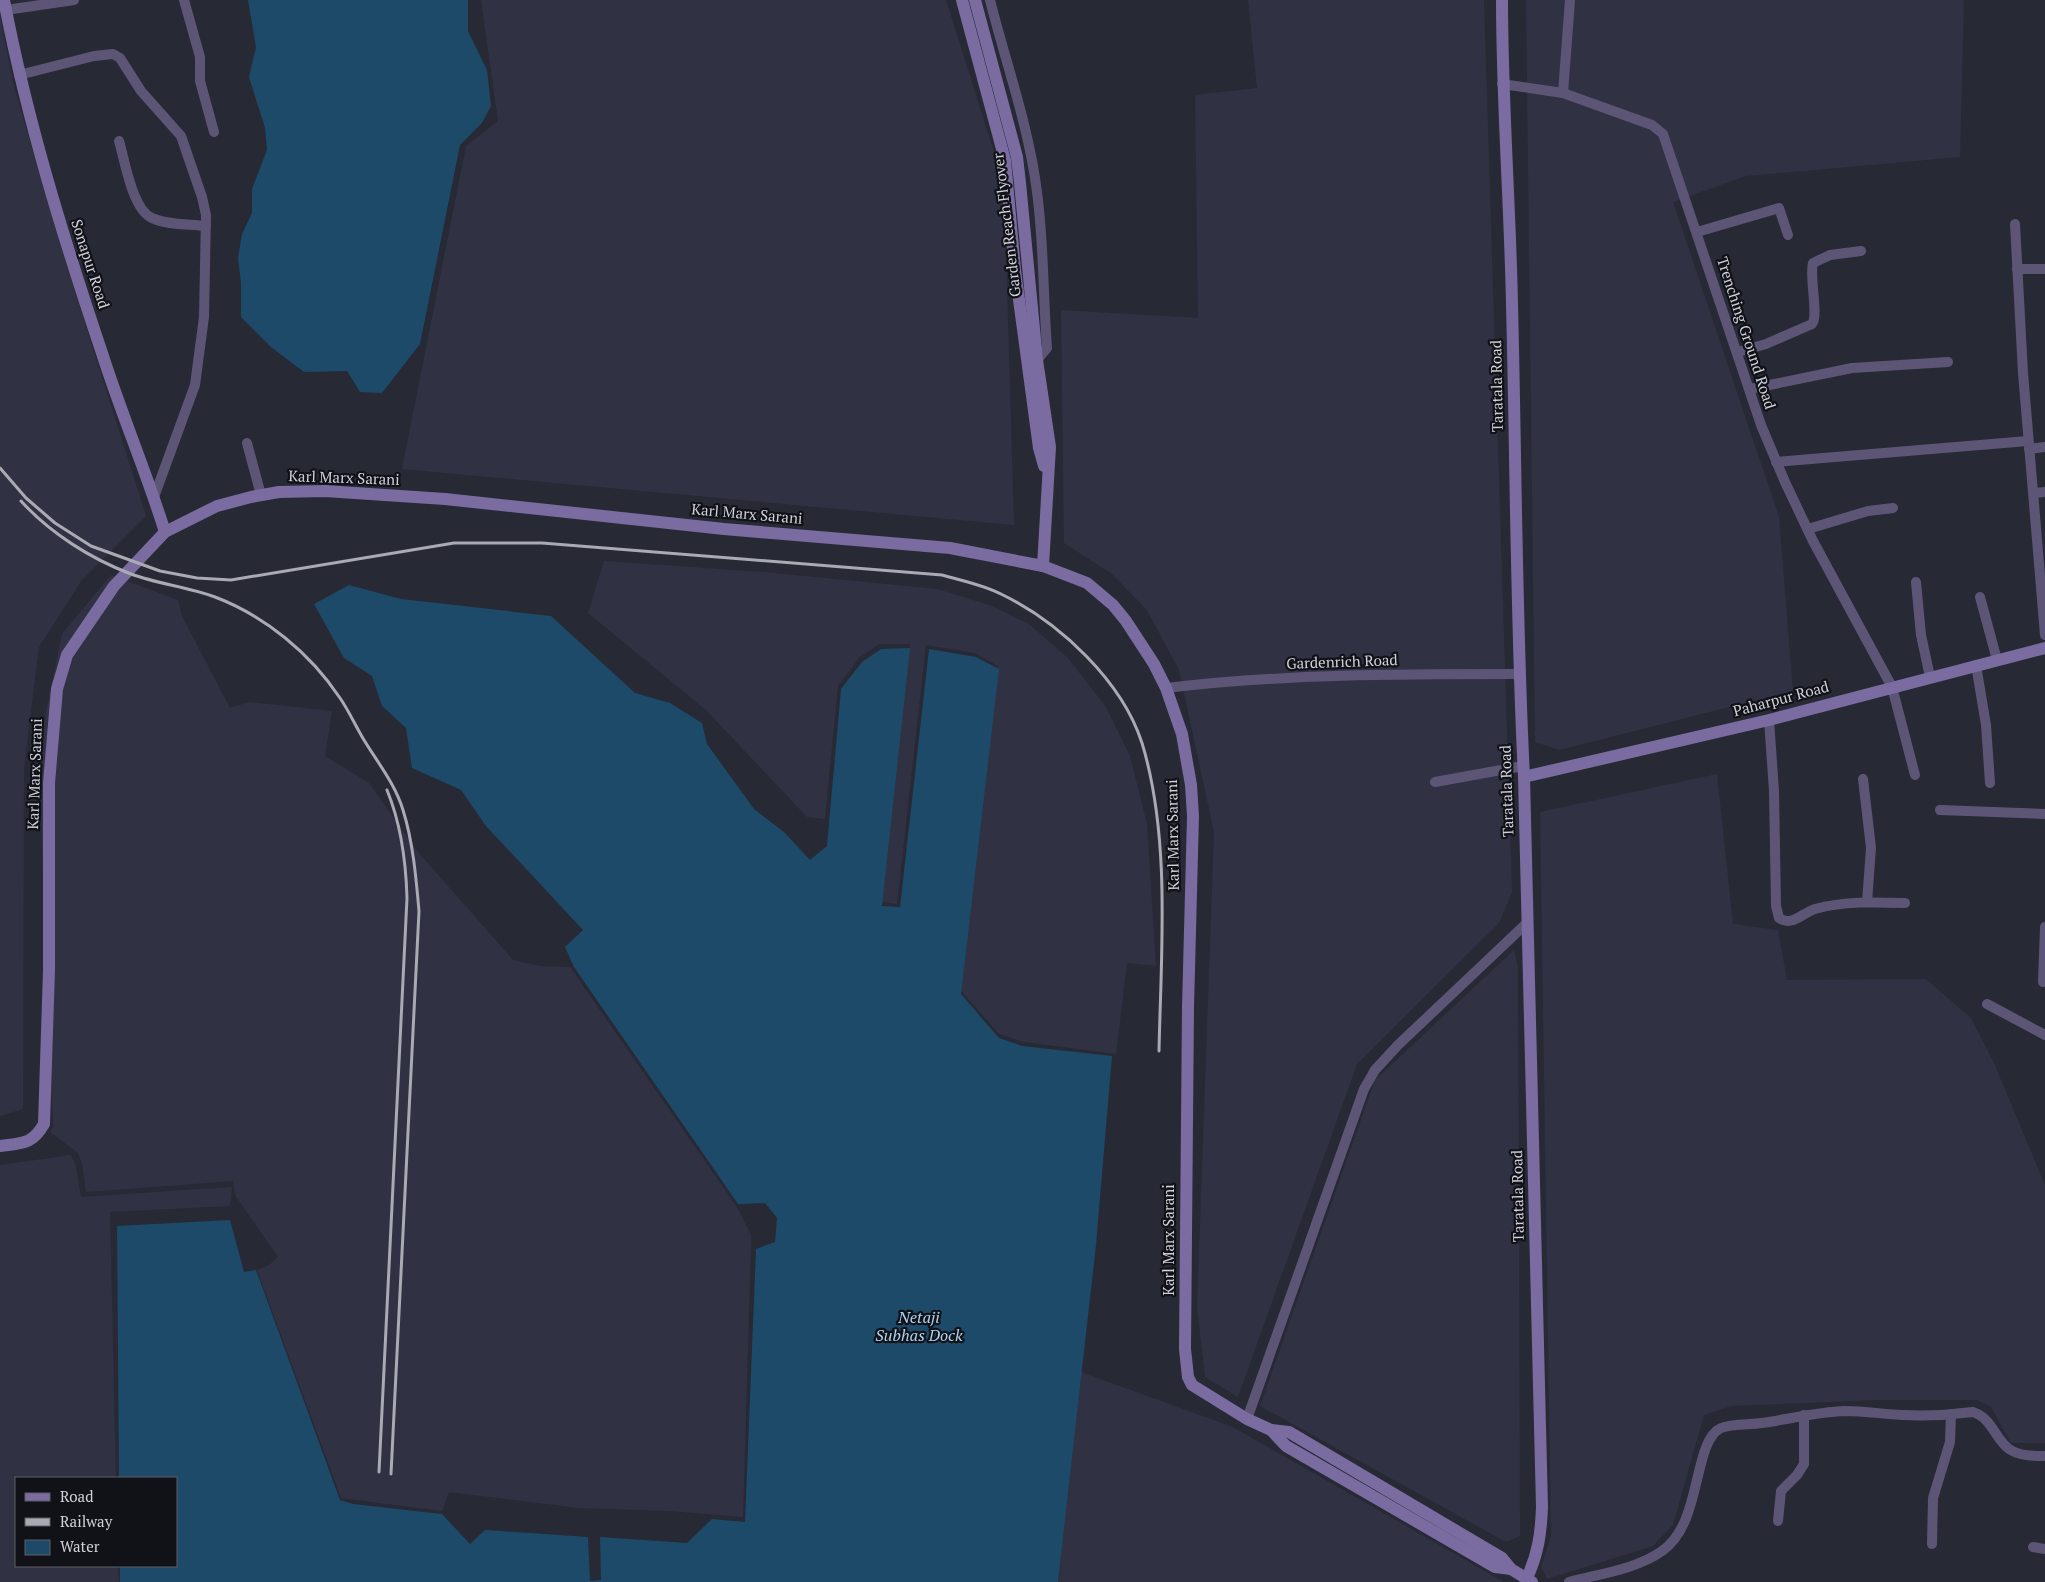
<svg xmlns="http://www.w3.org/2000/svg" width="2045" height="1582" font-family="'PT Serif',serif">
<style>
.built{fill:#303244}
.water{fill:#1d4a68}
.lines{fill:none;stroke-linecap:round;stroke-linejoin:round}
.street{stroke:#5d5576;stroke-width:10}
.secondary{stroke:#7a6ca0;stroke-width:12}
.rail{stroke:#a9aab3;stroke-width:3}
.labels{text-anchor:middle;stroke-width:4.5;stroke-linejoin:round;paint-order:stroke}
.street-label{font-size:15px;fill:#d0d1d9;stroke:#111218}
.water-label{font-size:16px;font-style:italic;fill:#acd4f2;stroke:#111218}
</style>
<rect width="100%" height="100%" fill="#272935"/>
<!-- built -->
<g class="built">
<path d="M481,0H946L1004,184L1014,525L402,469L466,146L498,121Z"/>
<path d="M1248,0H1484L1512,892L1499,923L1357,1064L1238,1397L1205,1377L1197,1307L1214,832L1179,670L1147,610L1112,574L1064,543L1061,310L1198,318L1195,95L1257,88Z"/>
<path d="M1526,0H1964L1960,157L1746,176L1673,202L1779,517L1793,691L1559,750L1535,742Z"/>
<path d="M0,16L13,83L59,241L146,516L81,581L39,647L24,768L23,1109L0,1116Z"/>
<path d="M604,561L763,572L938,589L992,606L1029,624L1068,658L1106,707L1130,756L1147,824L1156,966L1127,963L1116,1054L1024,1042L999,1034L961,991L998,666L975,653L926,645L897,904L882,902L910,644H879L859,658L838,686L825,819L807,817L706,710L588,613Z"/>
<path d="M111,575L178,600L182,616L230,708L249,702L332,711L325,756L369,783L418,852L513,960L540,966L570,967L737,1207L751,1235V1247L743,1517L669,1511L579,1508L449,1492L442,1511L341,1498L257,1270L269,1265L278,1257L235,1195L233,1181L86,1192L82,1163L78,1153L50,1132L53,1127L38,750L62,634Z"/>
<path d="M1717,774L1733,924L1778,930L1787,980L1926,979L1971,1018L1994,1063L2045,1185V1443H2011L1991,1407L1977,1400H1876L1731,1406L1704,1415L1673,1525L1653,1546L1547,1579L1541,1567L1551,1536L1540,812Z"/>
<path d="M1514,950L1518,966L1520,1536L1506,1542L1260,1406L1375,1080Z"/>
<path d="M71,1155L76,1166L81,1197L232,1187L230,1206L110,1212L116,1478H16V1566H118L119,1582H0V1165Z"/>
<path d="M1081,1372L1233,1427L1504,1582H1058Z"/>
</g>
<!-- water -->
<g class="water">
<path d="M248,0H468V31L487,70L491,106L482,123L460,145L420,344L382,393L360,392L347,371L304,372L271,347L241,317V283L238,258L242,234L252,213V189L267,150L265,128L249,77L256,47Z"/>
<path d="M349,585L401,599L551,616L635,693L670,703L702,723L707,744L754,809L784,832L810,860L827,846L841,689L862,662L881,649L910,648L882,906L900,907L929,649L976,657L999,669L961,994L999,1038L1022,1046L1112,1056L1096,1245L1058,1582H120V1566H176V1478H119L117,1226L230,1220L244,1272L256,1270L340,1500L353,1504L442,1514L470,1544L485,1530L588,1537L590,1581L601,1580L600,1537L687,1543L712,1519L745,1522L756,1249L775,1242L777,1218L765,1203L738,1204L574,967L565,947L583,930L486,826L461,790L412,768L406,728L382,706L372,676L344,658L314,604Z"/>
</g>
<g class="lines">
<!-- street -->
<g class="street">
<path d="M184,0L200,57V81L214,132"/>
<path d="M990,0C1006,64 1029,127 1037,192C1044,244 1043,296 1047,348L1037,360"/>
<path d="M6,10L74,0"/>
<path d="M19,75L94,56L113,54L120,58L141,91L181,136L202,197L206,215L204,317L195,385L154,497"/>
<path d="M1502,84L1563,93L1652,125L1663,134L1761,425L1785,482L1813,541L1892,687L1915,775"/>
<path d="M1563,93L1570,0"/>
<path d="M119,141C125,161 132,209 152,218C166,225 189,224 206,226"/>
<path d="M2015,224L2023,373L2045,635"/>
<path d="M1697,232L1779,208L1788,235"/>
<path d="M2017,269H2045"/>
<path d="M1738,352L1766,344L1812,324C1819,315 1809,278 1813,263L1830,255L1861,251"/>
<path d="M1750,389L1852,368L1948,362"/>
<path d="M247,443L261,495"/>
<path d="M2029,449L2045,447"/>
<path d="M1776,462L2028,441"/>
<path d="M2034,493L2045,492"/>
<path d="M1808,529L1868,511L1893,508"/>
<path d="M1916,582L1921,635L1930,677"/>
<path d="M1980,597L1997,660"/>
<path d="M1976,665L1986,725L1990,783"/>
<path d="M1166,688C1283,674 1401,674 1519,674"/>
<path d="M1769,720L1774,791L1776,906L1779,918C1792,927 1802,913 1815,909C1844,901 1875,902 1905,903"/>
<path d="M1863,779L1871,848L1867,902"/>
<path d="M1435,782L1523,766"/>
<path d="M1940,810L2045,814"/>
<path d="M2043,982L2045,927"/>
<path d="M1987,1004L2045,1035"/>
<path d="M1247,1419L1364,1089L1375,1070L1398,1045L1527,923"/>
<path d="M1778,1521L1781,1491L1797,1475L1804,1464V1415"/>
<path d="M1932,1544L1933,1498L1950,1442L1951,1414"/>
<path d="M2033,1547L2045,1549"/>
<path d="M1569,1582C1599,1574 1637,1569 1662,1551C1703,1523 1692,1442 1721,1428C1733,1423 1750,1425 1762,1423C1790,1419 1817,1412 1845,1411C1863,1411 1883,1414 1902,1415C1925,1416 1950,1415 1973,1412C1992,1418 1995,1439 2009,1449C2019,1456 2034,1456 2045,1456"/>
</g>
<!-- secondary -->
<g class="secondary">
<path d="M4,0C27,120 63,237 102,353C121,413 146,471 165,532"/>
<path d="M962,0L1005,160L1015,270L1039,448L1044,466"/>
<path d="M975,0L1017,157L1020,183L1037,360L1050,447L1043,566"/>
<path d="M1502,0C1502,102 1510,203 1512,304C1516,462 1516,620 1524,777L1542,1507C1541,1534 1538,1554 1527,1578"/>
<path d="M1524,777L1769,720L2045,648"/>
<path d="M0,1146C21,1143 32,1145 44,1124L49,970V783L57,689L67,655L114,586L165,532L217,506L251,497L279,492L325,491L445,499L724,529L950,548L1043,566L1087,583L1113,605L1126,621L1154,664L1166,688L1182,734L1191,785L1193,816L1188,1007L1185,1349L1188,1377L1192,1385L1247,1419L1271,1430L1289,1432L1502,1558L1511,1569L1532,1582"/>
<path d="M1271,1430L1286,1446L1495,1567L1511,1569"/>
</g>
<!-- rail -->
<g class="rail">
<path d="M0,468L26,498L55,523L91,546L160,571L197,578L231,580L454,543H542L942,575C963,581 984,585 1003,595C1060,623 1122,681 1142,743C1171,838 1161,953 1159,1051"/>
<path d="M21,501C50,533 91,559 131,574C158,584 188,587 215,597C265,616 310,653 340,698C349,711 356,727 364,740C378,763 395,784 403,810C413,842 416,877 419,911L391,1474"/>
<path d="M379,1472L407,898C406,863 401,824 387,790"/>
</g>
</g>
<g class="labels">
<!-- street labels -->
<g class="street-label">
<text transform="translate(1007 225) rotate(-97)" y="5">Garden Reach Flyover</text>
<text transform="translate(90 264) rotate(72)" y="5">Sonapur Road</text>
<text transform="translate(1746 333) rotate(72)" y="5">Trenching Ground Road</text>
<text transform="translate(1497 386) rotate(-91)" y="5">Taratala Road</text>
<text transform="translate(344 478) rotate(2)" y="5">Karl Marx Sarani</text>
<text transform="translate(747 514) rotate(5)" y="5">Karl Marx Sarani</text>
<text transform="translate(1342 662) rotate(-2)" y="5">Gardenrich Road</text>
<text transform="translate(1781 699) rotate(-15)" y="5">Paharpur Road</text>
<text transform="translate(35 774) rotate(-88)" y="5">Karl Marx Sarani</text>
<text transform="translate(1507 791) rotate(-92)" y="5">Taratala Road</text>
<text transform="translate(1173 835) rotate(-91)" y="5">Karl Marx Sarani</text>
<text transform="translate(1518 1196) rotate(-91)" y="5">Taratala Road</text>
<text transform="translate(1169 1240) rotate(-90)" y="5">Karl Marx Sarani</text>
</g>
<!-- water labels -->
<g class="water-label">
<text x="919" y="1323">Netaji<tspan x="919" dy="18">Subhas Dock</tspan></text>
</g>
</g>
<!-- legend -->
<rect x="15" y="1477" width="162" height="90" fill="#111218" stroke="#5d5e65"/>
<rect x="25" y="1493" width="25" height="8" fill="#7a6ca0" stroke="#5d5e65"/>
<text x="60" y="1502" font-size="15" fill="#d0d1d9">Road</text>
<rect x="25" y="1518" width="25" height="8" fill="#a9aab3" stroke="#5d5e65"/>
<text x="60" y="1527" font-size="15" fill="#d0d1d9">Railway</text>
<rect x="25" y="1540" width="25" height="15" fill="#1d4a68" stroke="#5d5e65"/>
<text x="60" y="1552" font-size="15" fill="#d0d1d9">Water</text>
</svg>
